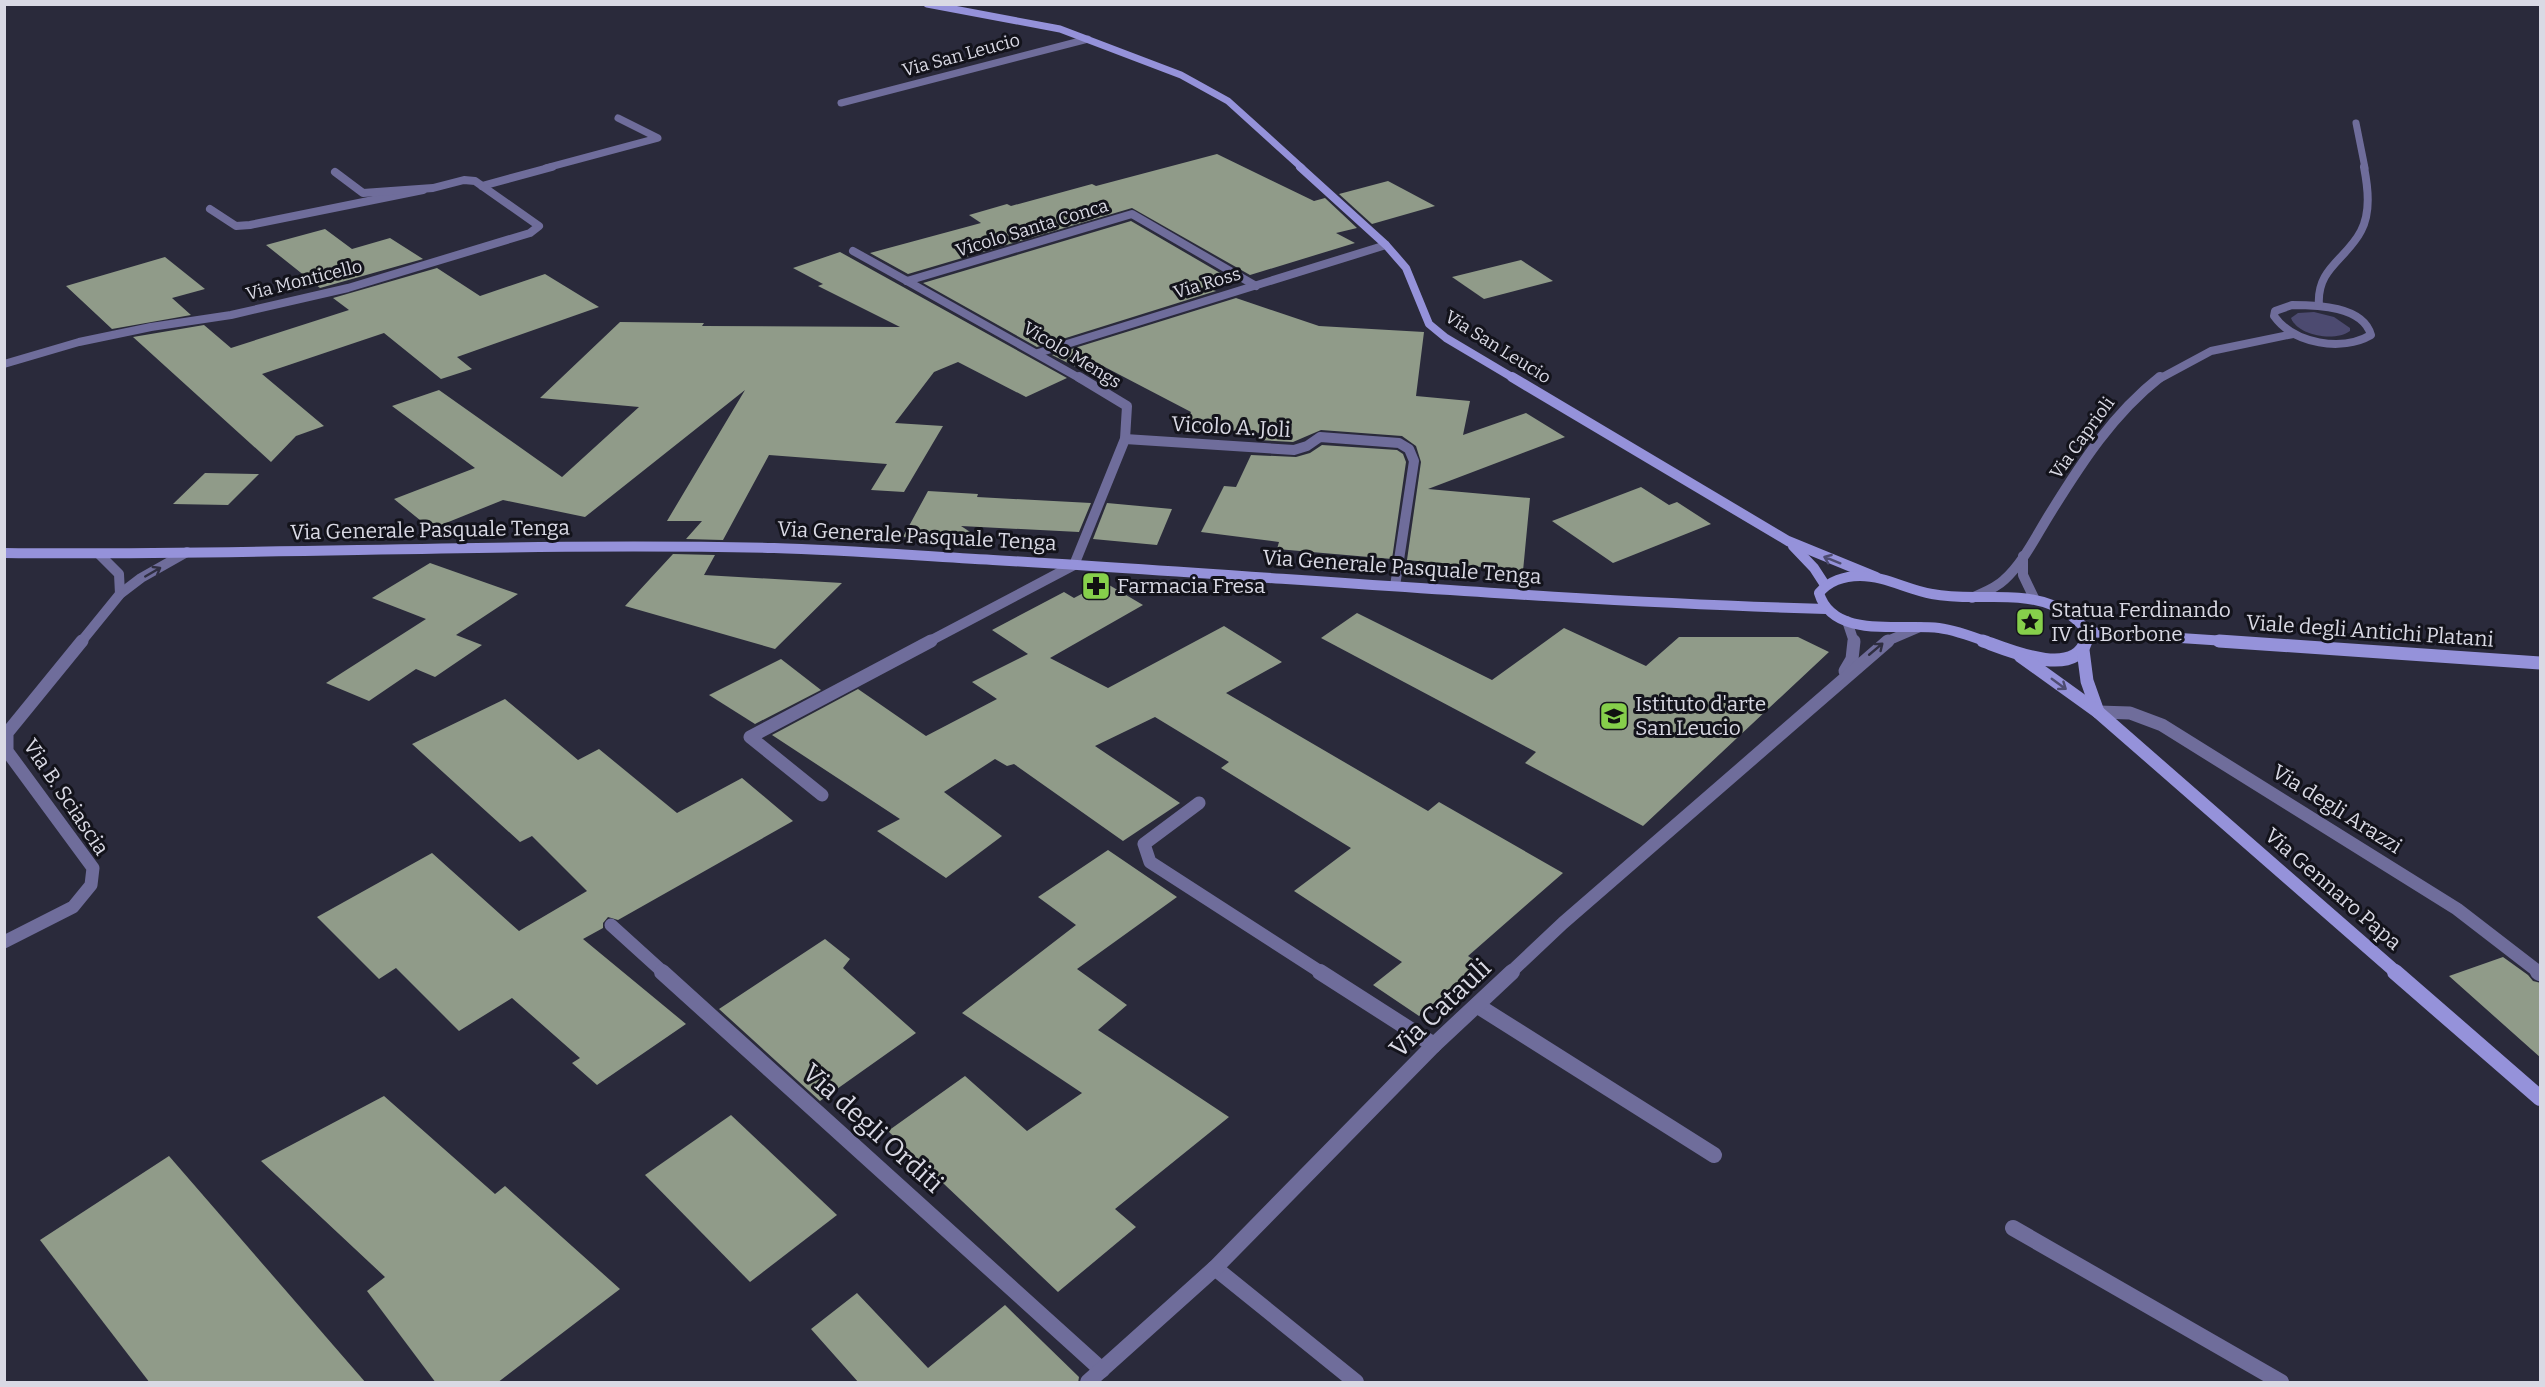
<svg xmlns="http://www.w3.org/2000/svg" width="2545" height="1387" font-family="Bitter,serif">
<style>
.green{fill:#4c4a70}
.building{fill:#909b89}
.lines{fill:none;stroke-linecap:round;stroke-linejoin:round}
.lane-far4{stroke:#6f6d9b;stroke-width:7}
.lane-far3{stroke:#6f6d9b;stroke-width:8}
.lane-far2{stroke:#6f6d9b;stroke-width:10}
.lane-far1{stroke:#6f6d9b;stroke-width:13}
.lane{stroke:#6f6d9b;stroke-width:16}
.street-far4{stroke:#6f6d9b;stroke-width:7}
.street-far3{stroke:#6f6d9b;stroke-width:8}
.street-far2{stroke:#6f6d9b;stroke-width:10}
.street-far1{stroke:#6f6d9b;stroke-width:13}
.street{stroke:#6f6d9b;stroke-width:16}
.secondary-far4{stroke:#9592da;stroke-width:7}
.secondary-far3{stroke:#9592da;stroke-width:8}
.secondary-far2{stroke:#9592da;stroke-width:10}
.secondary-far1{stroke:#9592da;stroke-width:13}
.secondary{stroke:#9592da;stroke-width:16}
.oneway{stroke:#4e4c71}
.oneway2{stroke:#2f2e41}
.labels{text-anchor:middle;stroke-width:6;stroke-linejoin:round;paint-order:stroke}
.far-street-label{font-size:18px;fill:#d9d9e4;stroke:#13131b}
.street-label{font-size:21px;fill:#d9d9e4;stroke:#13131b}
.poi-label{font-size:21px;fill:#d9d9e4;stroke:#13131b;text-anchor:start}
.near-street-label{font-size:26px;fill:#d9d9e4;stroke:#13131b}
</style>
<rect width="100%" height="100%" fill="#2a2a3b"/>
<!-- green -->
<path class="green" d="M2314,312L2334,317L2350,328V331C2335,342 2298,336 2291,318L2298,313Z"/>
<!-- building -->
<g class="building">
<path d="M1217,154L1314,201L1325,198L1357,228L1336,233L1355,243L1250,275L1132,208L908,274L870,253L981,223L969,215L1007,204L1011,206L1092,184L1096,186Z"/>
<path d="M1388,181L1435,206L1372,224L1339,194Z"/>
<path d="M1131,221L1234,281L1208,288L1216,291L1037,347L923,283Z"/>
<path d="M325,229L352,249L390,238L423,259L320,288L266,245Z"/>
<path d="M840,252L1067,378L1026,397L958,362L934,372L895,423L943,426L904,492L871,490L887,464L769,455L723,540L686,539L702,521H667L745,390L585,517L503,500L431,529L394,499L475,468L392,406L439,390L562,477L639,407L540,398L620,322L704,323L702,326L900,327L818,286L823,284L793,268Z"/>
<path d="M165,257L205,289L172,298L191,315L112,329L66,286Z"/>
<path d="M1521,260L1553,281L1484,299L1452,277Z"/>
<path d="M437,268L480,296L545,274L599,307L457,357L472,369L441,379L384,333L262,374L324,426L296,436L271,462L133,337L204,325L231,348L349,310L333,298Z"/>
<path d="M1236,298L1319,326L1424,332L1416,396L1470,401L1463,435L1526,413L1565,437L1428,489L1530,498L1523,571L1407,560L1421,462L1416,446L1402,436L1321,430L1293,442L1258,440L1261,433L1184,426L1191,412L1099,364L1084,371L1052,355Z"/>
<path d="M1322,445L1397,450L1403,454L1406,462L1392,559L1277,549L1279,542L1201,532L1224,486L1236,487L1251,455L1296,457L1310,453Z"/>
<path d="M205,473L259,474L228,505L173,504Z"/>
<path d="M1641,487L1669,505L1677,502L1711,524L1613,563L1552,521Z"/>
<path d="M928,491L978,494L977,497L1091,503L1079,532L961,526L987,543L903,537Z"/>
<path d="M1107,503L1172,509L1157,545L1093,539Z"/>
<path d="M673,554L715,555L704,575L842,583L775,649L625,606Z"/>
<path d="M430,563L518,594L456,635L482,645L435,677L416,669L369,701L326,683L426,619L372,598Z"/>
<path d="M1104,582L1143,605L1050,658L1108,688L1224,626L1282,662L1226,693L1428,811L1439,802L1563,873L1468,956L1480,964L1419,1016L1373,985L1402,962L1294,891L1351,848L1221,768L1229,762L1155,717L1095,746L1180,803L1123,841L1014,764L1007,766L995,759L944,792L1002,836L946,878L877,831L900,819L772,735L858,689L926,736L997,699L972,682L1028,654L992,630L1064,592L1074,598Z"/>
<path d="M1357,613L1492,680L1564,628L1646,666L1679,637H1798L1829,652L1643,826L1525,763L1536,752L1321,638Z"/>
<path d="M781,659L821,690L755,724L709,695Z"/>
<path d="M505,699L578,760L599,749L677,813L742,778L793,821L618,920L608,917L603,923V928L583,939L686,1024L597,1085L572,1063L580,1058L512,998L459,1031L396,968L379,979L317,917L432,853L519,931L587,891L532,836L520,842L412,744Z"/>
<path d="M1108,850L1177,897L1077,969L1127,1005L1098,1030L1229,1117L1115,1209L1136,1227L1058,1292L888,1131L965,1076L1027,1131L1082,1093L962,1013L1076,925L1038,897Z"/>
<path d="M825,939L850,959L843,968L916,1033L820,1101L719,1009Z"/>
<path d="M2503,957L2528,975L2533,981L2541,983V1058L2449,976Z"/>
<path d="M384,1096L495,1194L505,1186L620,1289L497,1383H436L367,1291L385,1277L261,1161Z"/>
<path d="M731,1115L837,1215L750,1282L645,1175Z"/>
<path d="M169,1156L366,1383H150L40,1240Z"/>
<path d="M857,1293L928,1368L1005,1305L1079,1377L1078,1383H859L811,1329Z"/>
</g>
<g class="lines">
<!-- lane-far4 -->
<g class="lane-far4">
<path d="M841,103L1088,39"/>
<path d="M546,168L658,138L618,118"/>
</g>
<!-- lane-far3 -->
<g class="lane-far3">
<path d="M482,186L552,167"/>
<path d="M210,209L236,226L250,225L423,190"/>
<path d="M853,251L907,281"/>
</g>
<!-- lane-far2 -->
<path class="lane-far2" d="M1125,439L1294,450L1307,446L1320,437L1399,443L1409,449L1414,461L1395,586"/>
<!-- lane-far1 -->
<g class="lane-far1">
<path d="M2098,712L2130,713L2162,725L2457,909L2540,973"/>
<path d="M1199,803L1144,844L1150,862L1322,973"/>
<path d="M611,925L664,973"/>
</g>
<!-- lane -->
<g class="lane">
<path d="M662,972L1102,1370"/>
<path d="M1320,972L1434,1045"/>
<path d="M2538,972L2540,973"/>
</g>
<!-- street-far4 -->
<path class="street-far4" d="M2356,123L2365,168"/>
<!-- street-far3 -->
<g class="street-far3">
<path d="M907,281L1132,214L1256,286"/>
<path d="M907,281L1081,379"/>
<path d="M2292,305C2317,305 2363,306 2371,335C2342,352 2294,344 2274,316L2275,311Z"/>
<path d="M2319,306C2316,268 2346,260 2361,231C2371,212 2368,188 2364,167"/>
<path d="M1038,353L1386,245"/>
<path d="M4,364L79,342L151,327L231,315L348,288L530,233L539,226L475,181L464,180L433,188L363,193L335,172"/>
<path d="M2159,379L2211,351L2293,334"/>
</g>
<!-- street-far2 -->
<g class="street-far2">
<path d="M99,554L119,574L120,594"/>
<path d="M2023,556V575L2034,598"/>
<path d="M1972,598C1982,593 1996,588 2004,580C2024,562 2037,534 2051,512C2082,462 2113,414 2160,377"/>
<path d="M1847,621L1854,642"/>
<path d="M81,642L120,594L141,578L187,552"/>
<path d="M928,642L1074,565L1125,439L1127,406L1079,377"/>
<path d="M1885,642L1920,627"/>
</g>
<!-- street-far1 -->
<g class="street-far1">
<path d="M1845,671L1852,659L1854,641"/>
<path d="M822,795L750,737L931,641"/>
<path d="M4,942L73,907L91,885L93,868L7,751V733L82,641"/>
<path d="M1510,973L1563,923L1888,641"/>
</g>
<!-- street -->
<g class="street">
<path d="M1478,1006L1714,1155"/>
<path d="M2013,1228L2281,1382"/>
<path d="M1215,1268L1356,1382"/>
<path d="M1088,1382L1215,1268L1434,1045L1512,972"/>
</g>
<!-- secondary-far4 -->
<path class="secondary-far4" d="M927,4L1060,29L1181,75L1228,101L1302,168"/>
<!-- secondary-far3 -->
<path class="secondary-far3" d="M1300,167L1386,245L1406,268L1429,324L1446,338L1515,379"/>
<!-- secondary-far2 -->
<g class="secondary-far2">
<path d="M1512,377L1788,541L1876,577"/>
<path d="M1793,546L1814,568L1825,585"/>
<path d="M4,553C261,556 517,542 774,548C847,550 920,556 993,560C1271,576 1548,601 1826,609"/>
<path d="M2089,632L2241,642"/>
<path d="M1987,642C1971,636 1955,630 1939,628C1902,623 1833,640 1819,593C1829,581 1845,576 1860,576C1885,576 1908,590 1932,594C1972,602 2014,590 2052,605C2067,610 2078,621 2089,632L2086,642"/>
</g>
<!-- secondary-far1 -->
<g class="secondary-far1">
<path d="M1983,641C2008,650 2074,679 2086,641"/>
<path d="M2219,641L2540,663"/>
<path d="M2083,650L2087,681L2098,712"/>
<path d="M2020,656L2098,712L2397,973"/>
</g>
<!-- secondary -->
<path class="secondary" d="M2395,972L2540,1098"/>
</g>
<!-- one-way arrows -->
<defs><path id="oneway-shaft" d="M-6 0H5M1.5-3L5.5 0L1.5 3" fill="none" stroke-width="1.6" stroke-linecap="round" stroke-linejoin="round" transform="scale(1.5)"/></defs>
<g class="oneway">
<use href="#oneway-shaft" transform="translate(1832 560) rotate(-158)"/>
<use href="#oneway-shaft" transform="translate(2059 684) rotate(36)"/>
</g>
<g class="oneway2">
<use href="#oneway-shaft" transform="translate(153 572) rotate(-30)"/>
<use href="#oneway-shaft" transform="translate(1876 649) rotate(-40)"/>
</g>
<!-- icons -->
<defs>
<g id="pharmacy-square" transform="scale(1.5)"><rect x="-9" y="-9" width="18" height="18" rx="4" fill="#86cf4b" stroke="#13131b"/><path d="M-2-6h4v4h4v4h-4v4h-4v-4h-4v-4h4Z" fill="#111"/></g>
<g id="sight-square" transform="scale(1.5)"><rect x="-9" y="-9" width="18" height="18" rx="4" fill="#86cf4b" stroke="#13131b"/><path d="M0-6L1.8-2.2L6-1.7L2.9 1.2L3.7 5.4L0 3.3L-3.7 5.4L-2.9 1.2L-6-1.7L-1.8-2.2Z" fill="#111"/></g>
<g id="university-square" transform="scale(1.5)"><rect x="-9" y="-9" width="18" height="18" rx="4" fill="#86cf4b" stroke="#13131b"/><path d="M0-5L7-2L0 1L-7-2ZM-4 1L0 2.5L4 1V4Q0 6-4 4Z" fill="#111"/></g>
</defs>
<g fill-rule="evenodd">
<use href="#pharmacy-square" x="1096" y="586"/>
<use href="#sight-square" x="2030" y="622"/>
<use href="#university-square" x="1614" y="716"/>
</g>
<g class="labels">
<!-- far-street labels -->
<g class="far-street-label">
<text transform="translate(961 55) rotate(-15)" y="6">Via San Leucio</text>
<text transform="translate(1032 228) rotate(-17)" y="6">Vicolo Santa Conca</text>
<text transform="translate(304 280) rotate(-14)" y="6">Via Monticello</text>
<text transform="translate(1207 283) rotate(-17)" y="6">Via Ross</text>
<text transform="translate(1498 347) rotate(32)" y="6">Via San Leucio</text>
<text transform="translate(1072 355) rotate(31)" y="6">Vicolo Mengs</text>
<text transform="translate(2082 438) rotate(-54)" y="6">Via Caprioli</text>
</g>
<!-- street labels -->
<g class="street-label">
<text transform="translate(1231 427) rotate(3)" y="7">Vicolo A. Joli</text>
<text transform="translate(430 530) rotate(-1)" y="7">Via Generale Pasquale Tenga</text>
<text transform="translate(917 536) rotate(3)" y="7">Via Generale Pasquale Tenga</text>
<text transform="translate(1402 567) rotate(4)" y="7">Via Generale Pasquale Tenga</text>
<text transform="translate(2370 631) rotate(4)" y="7">Viale degli Antichi Platani</text>
<text transform="translate(66 797) rotate(56)" y="7">Via B. Sciascia</text>
<text transform="translate(2337 809) rotate(32)" y="7">Via degli Arazzi</text>
<text transform="translate(2333 889) rotate(41)" y="7">Via Gennaro Papa</text>
</g>
<!-- poi labels -->
<g class="poi-label">
<text x="1117" y="593">Farmacia Fresa</text>
<text x="2051" y="617">Statua Ferdinando<tspan x="2051" dy="24">IV di Borbone</tspan></text>
<text x="1635" y="711">Istituto d'arte<tspan x="1635" dy="24">San Leucio</tspan></text>
</g>
<!-- near-street labels -->
<g class="near-street-label">
<text transform="translate(1440 1008) rotate(-44)" y="9">Via Catauli</text>
<text transform="translate(873 1128) rotate(42)" y="9">Via degli Orditi</text>
</g>
</g>
<!-- border -->
<rect width="2545" height="1387" fill="none" stroke="#d9d9e4" stroke-width="12"/>
</svg>
